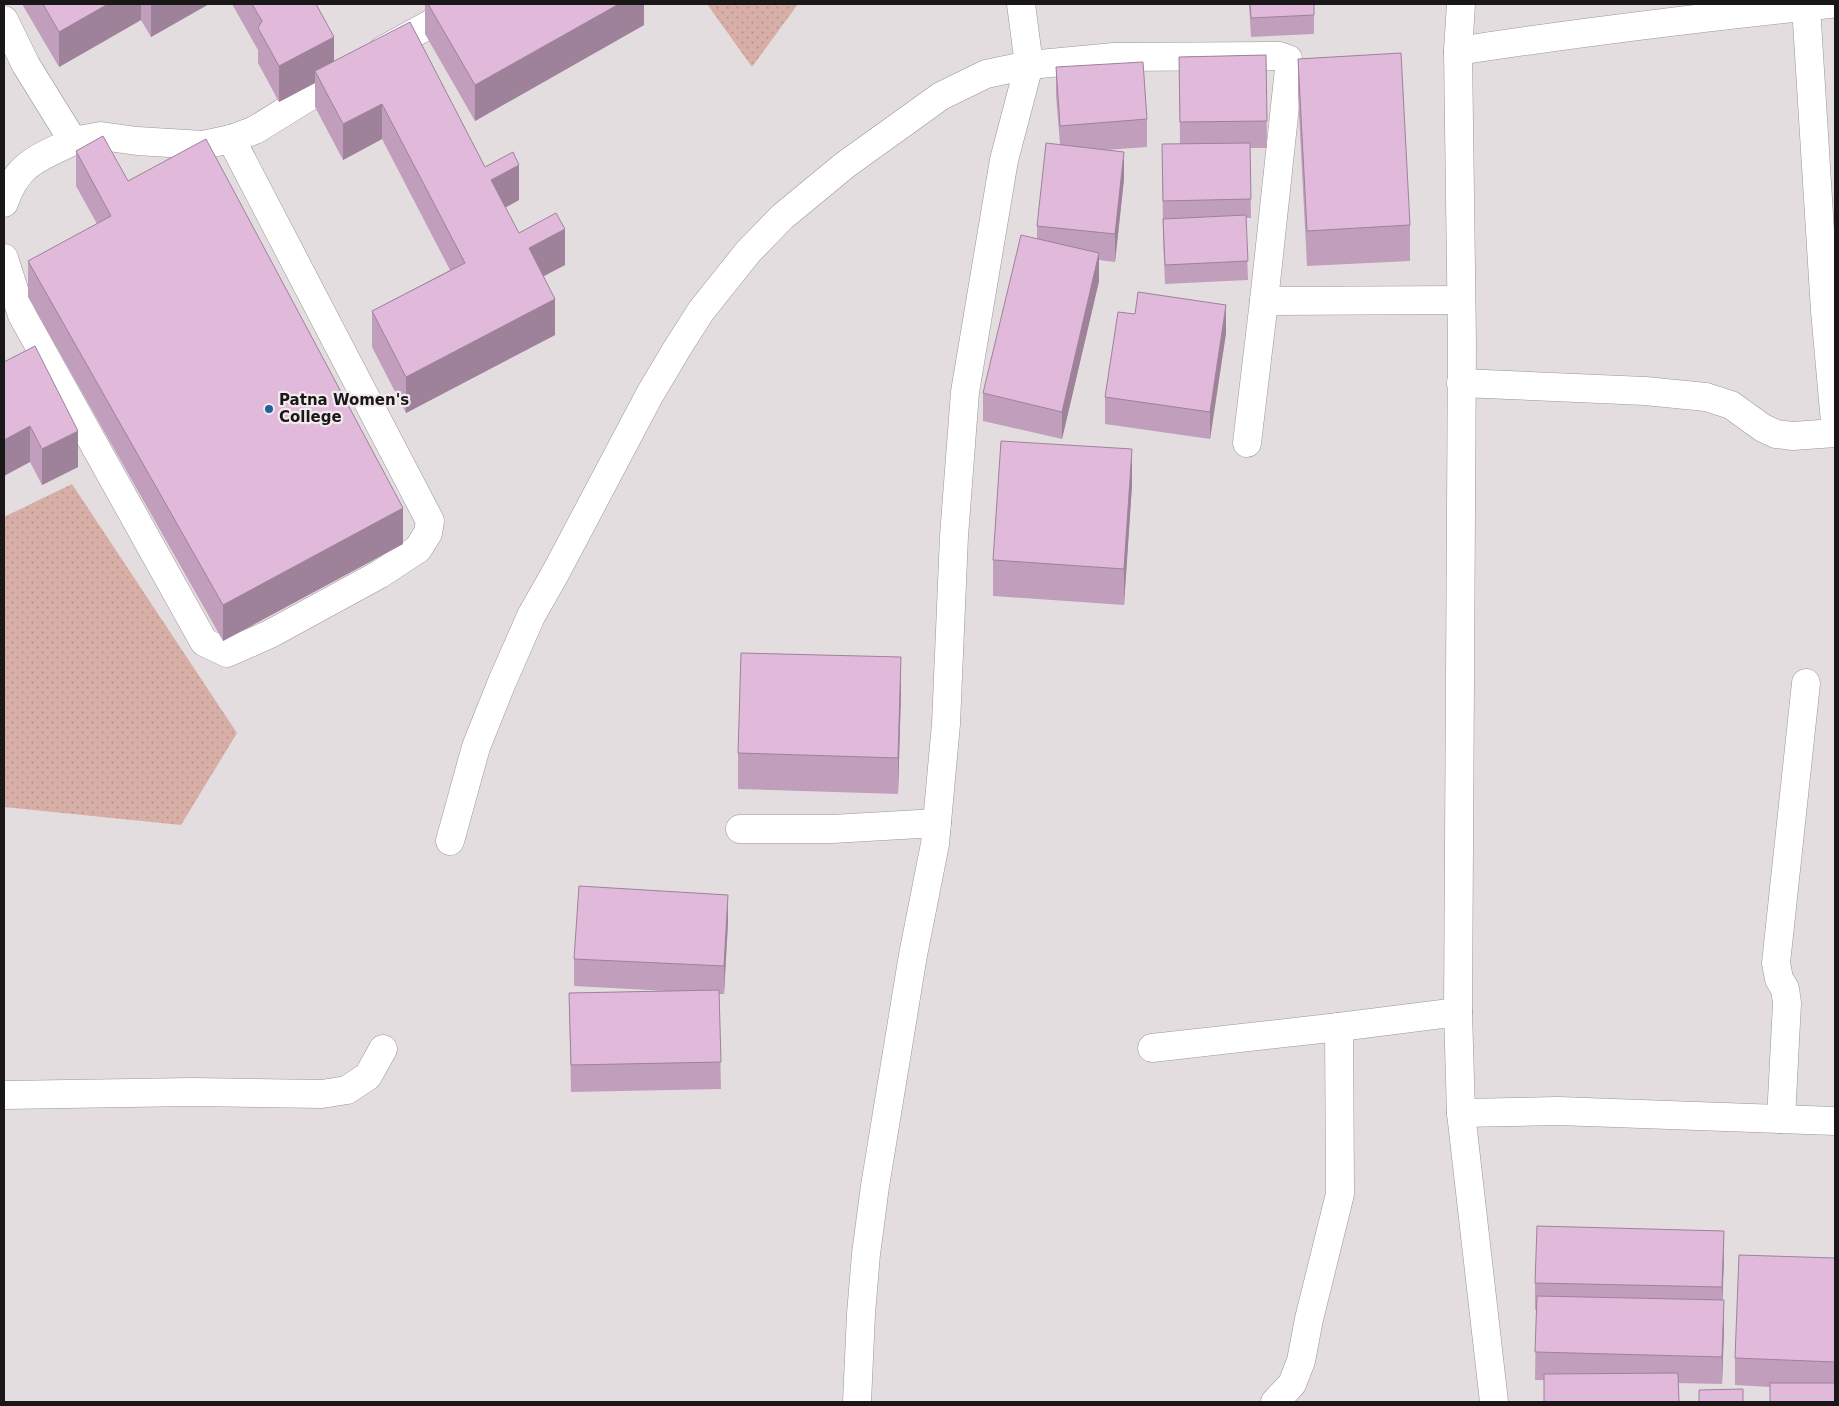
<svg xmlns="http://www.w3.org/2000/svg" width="1839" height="1406" font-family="'DejaVu Sans',sans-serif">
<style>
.grass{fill:url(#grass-dots)}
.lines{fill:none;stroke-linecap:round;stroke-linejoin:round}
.minor-casing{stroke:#9c9598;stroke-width:29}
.minor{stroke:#fff;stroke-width:28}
.wall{fill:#c19fbc}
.shaded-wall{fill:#9d8299}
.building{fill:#e0b9db;stroke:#9d8299}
.poi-dot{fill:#206197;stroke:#f2eaed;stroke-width:2}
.labels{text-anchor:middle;stroke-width:4.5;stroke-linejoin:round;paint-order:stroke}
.poi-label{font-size:15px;font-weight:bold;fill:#1a1718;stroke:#f2eaed;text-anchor:start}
</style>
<defs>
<pattern id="grass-dots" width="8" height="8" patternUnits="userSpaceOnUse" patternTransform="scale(1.25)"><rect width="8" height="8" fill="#d7afa6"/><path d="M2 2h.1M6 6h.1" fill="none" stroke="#b8968e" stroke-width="1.8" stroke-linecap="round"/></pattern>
</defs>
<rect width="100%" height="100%" fill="#e4dde0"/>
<!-- grass -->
<g class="grass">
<path d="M707,4H798L752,67Z"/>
<path d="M72,484L237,733L181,825L4,807V517Z"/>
</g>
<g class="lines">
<!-- minor casing -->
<g class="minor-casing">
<g id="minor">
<path d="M1461,4L1458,51L1462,343L1458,1012L1461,1113L1494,1402"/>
<path d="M1806,6L1825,311L1835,422"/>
<path d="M4,20L26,65L73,141C38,159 18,162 4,203"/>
<path d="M383,50L467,4"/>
<path d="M1458,51C1582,32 1705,17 1830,4"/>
<path d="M73,141L101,136L137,141L203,145L231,139L255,130L347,73"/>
<path d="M4,258L22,315L204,642L227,653L270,634L380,574L418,549L428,533L430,521L231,139"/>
<path d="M1461,383L1645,391L1706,397L1731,405L1763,428L1776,434L1793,436L1835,433"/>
<path d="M1247,443L1264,301L1461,300"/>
<path d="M740,829H832L937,823"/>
<path d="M450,841L476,747L502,682L531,616L556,572L650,394L678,347L701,311L748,252L782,217L845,165L941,96L986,74L1029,65L1114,57L1279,56L1288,59L1289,69L1264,301"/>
<path d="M1152,1048L1339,1027"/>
<path d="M4,1095L193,1092L322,1094L347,1090L368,1076L383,1049"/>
<path d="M1461,1113L1558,1111L1835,1121"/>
<path d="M1781,1119L1787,1003L1785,989L1779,979L1776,963L1806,683"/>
<path d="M857,1402L861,1314L866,1254L875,1186L913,955L935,844L946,724L954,536L965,392L1004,160L1029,65L1021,4"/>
<path d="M1275,1402L1292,1384L1301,1361L1309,1319L1340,1194L1339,1027L1458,1012"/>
</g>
</g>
<!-- minor -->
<use href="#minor" class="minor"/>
</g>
<!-- wall -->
<g class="wall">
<path d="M22,4H209L151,37L141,20L59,67Z"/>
<path d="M232,4H316L334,62L485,167L519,200L505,208L519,233L565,265L543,276L555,335L406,413L372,347V311L450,270L382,139L343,160L315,107V83L279,102L258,63V50Z"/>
<path d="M425,4H644V25L475,121L425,34Z"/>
<path d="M1249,4H1314V34L1251,37Z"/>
<path d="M1266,55L1267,148H1250L1251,218H1246L1248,280L1165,284L1163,238L1162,144H1180L1179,57Z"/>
<path d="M1298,59L1410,225V261L1307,266L1298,95Z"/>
<path d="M1056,67L1147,119V147L1106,150L1124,179L1115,262L1099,260V281L1062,439L983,421V393L1037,239V226L1060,145L1056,95Z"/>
<path d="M76,151L128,181L403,544L223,641L28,297V261L97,224L76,186Z"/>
<path d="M1226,333L1210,439L1105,424V397Z"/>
<path d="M4,362L78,467L42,485L30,462Z"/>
<path d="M1132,485L1124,605L993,596V560Z"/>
<path d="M901,693L898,794L738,789V753Z"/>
<path d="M728,922L724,994H719L721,1089L571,1092L569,993L667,991L574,986V959Z"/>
<path d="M1724,1258L1722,1300L1724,1328L1722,1384L1535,1380L1536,1310H1535V1283Z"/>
<path d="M1835,1258V1402L1770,1387L1735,1385V1358Z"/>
</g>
<!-- shaded-wall -->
<g class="shaded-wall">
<path d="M108,4H141V20L59,67V32Z"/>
<path d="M151,4H209L151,37Z"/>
<path d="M619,4H644V25L475,121V85Z"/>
<path d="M334,37V72L315,71V83L279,102V66Z"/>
<path d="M382,104V139L343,160V124Z"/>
<path d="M1124,152V179L1115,262V234Z"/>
<path d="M519,165V200L491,215V180Z"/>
<path d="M565,229V265L529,284V248Z"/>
<path d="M1099,253V281L1062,439V412Z"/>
<path d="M555,299V335L406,413V377Z"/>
<path d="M1226,305V333L1210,439V412Z"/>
<path d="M30,426V462L4,476V440Z"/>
<path d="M78,431V467L42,485V449Z"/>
<path d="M1132,449V485L1124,605V569Z"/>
<path d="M403,508V544L223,641V605Z"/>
<path d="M901,657V693L898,794V758Z"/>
<path d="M728,895V922L724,994V966Z"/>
<path d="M1724,1231V1258L1722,1315V1287Z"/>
<path d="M1724,1300V1328L1722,1384V1357Z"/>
</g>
<!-- building -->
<g class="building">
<path d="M43,4H108L59,32Z"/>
<path d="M252,4H316L334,37L279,66L258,28L262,21Z"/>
<path d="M428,4H619L475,85Z"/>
<path d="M1250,4H1314V15L1251,18Z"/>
<path d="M410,22L485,167L513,152L519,165L491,180L519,233L556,213L565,229L529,248L555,299L406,377L372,311L465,263L382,104L343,124L315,71Z"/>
<path d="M1401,53L1410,225L1307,231L1298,59Z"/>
<path d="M1266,55L1267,121L1180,122L1179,57Z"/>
<path d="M1143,62L1147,119L1060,126L1056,67Z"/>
<path d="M103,136L128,181L206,139L403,508L223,605L28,261L111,216L76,151Z"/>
<path d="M1046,143L1124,152L1115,234L1037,226Z"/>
<path d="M1250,143L1251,199L1163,201L1162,144Z"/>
<path d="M1246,215L1248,261L1165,265L1163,219Z"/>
<path d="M1021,235L1099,253L1062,412L983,393Z"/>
<path d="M1138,292L1226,305L1210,412L1105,397L1118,312L1135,314Z"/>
<path d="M35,346L78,431L42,449L30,426L4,440V362Z"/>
<path d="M1001,441L1132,449L1124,569L993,560Z"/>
<path d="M741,653L901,657L898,758L738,753Z"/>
<path d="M579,886L728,895L724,966L574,959Z"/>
<path d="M719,990L721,1062L571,1065L569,993Z"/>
<path d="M1537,1226L1724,1231L1722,1287L1535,1283Z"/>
<path d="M1739,1255L1835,1258V1362L1735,1358Z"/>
<path d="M1537,1296L1724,1300L1722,1357L1535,1352Z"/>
<path d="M1678,1373L1679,1402H1544V1374Z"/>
<rect x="1770" y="1383" width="65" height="19"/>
<path d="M1743,1389V1402H1699V1390Z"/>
</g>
<!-- markers -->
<circle class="poi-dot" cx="269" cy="409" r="5"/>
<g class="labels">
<!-- poi labels -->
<g class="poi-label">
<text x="279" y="405">Patna Women's<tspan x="279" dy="17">College</tspan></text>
</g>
</g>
<!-- border -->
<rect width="1839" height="1406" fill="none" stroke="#1a1718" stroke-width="10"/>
</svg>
